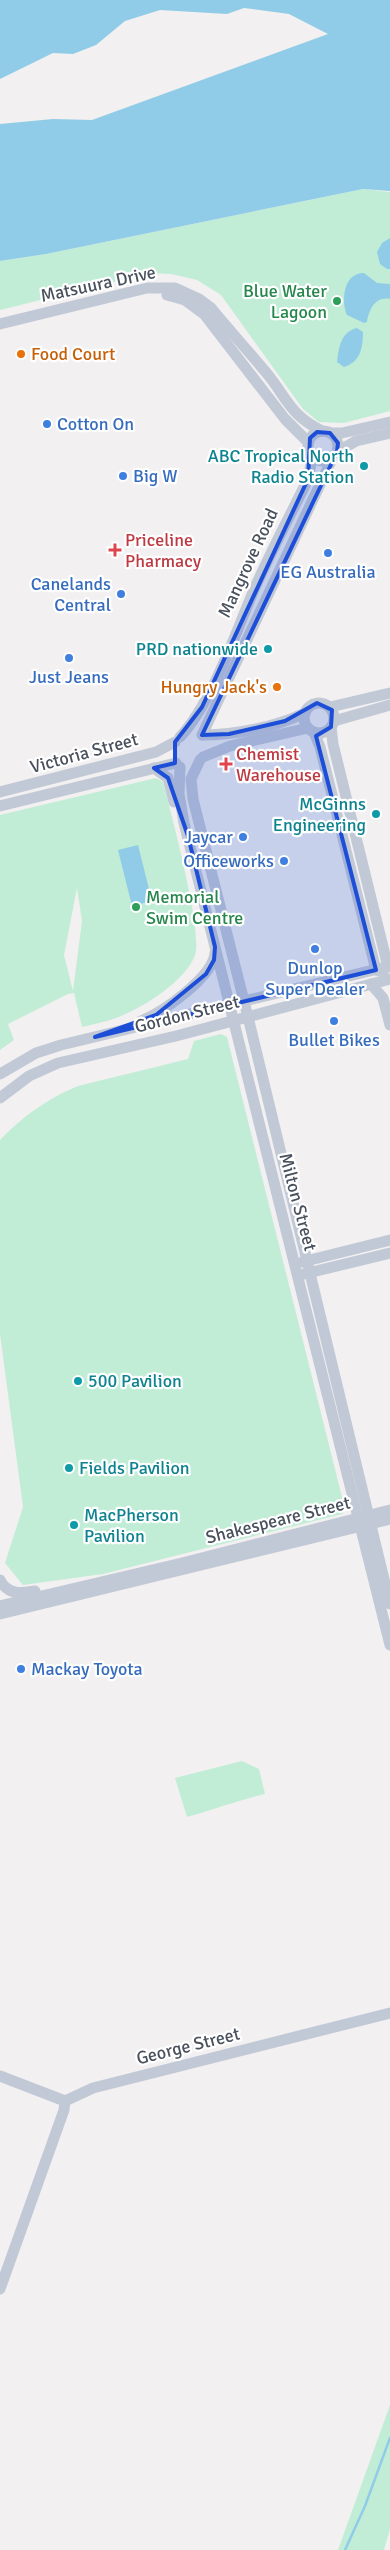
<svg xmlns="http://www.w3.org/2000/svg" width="390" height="2550" font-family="Signika,sans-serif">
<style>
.green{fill:#c1edd7;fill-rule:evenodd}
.water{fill:#90cce8}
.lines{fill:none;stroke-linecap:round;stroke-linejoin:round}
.stream{stroke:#90cce8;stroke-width:2.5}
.secondary{stroke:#c2c9d6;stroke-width:11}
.marked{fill:#1d4ed8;fill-opacity:0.2;stroke:#1d4ed8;stroke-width:4;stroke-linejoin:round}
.leisure-dot{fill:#2e9e5b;stroke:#fff;stroke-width:2}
.food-dot{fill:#e8710a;stroke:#fff;stroke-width:2}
.shop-dot{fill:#3f7fe0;stroke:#fff;stroke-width:2}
.culture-dot{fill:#0f9aa8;stroke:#fff;stroke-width:2}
.health-dot{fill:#e0444e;stroke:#fff;stroke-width:2}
.labels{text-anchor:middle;stroke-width:4.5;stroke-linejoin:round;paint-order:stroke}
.street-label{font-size:18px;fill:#49515d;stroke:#fff}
.leisure-label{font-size:18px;fill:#27864d;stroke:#fff;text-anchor:end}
.food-label{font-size:18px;fill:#c56008;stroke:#fff;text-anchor:start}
.shop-label{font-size:18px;fill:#366cbe;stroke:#fff}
.culture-label{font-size:18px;fill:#0d838f;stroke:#fff;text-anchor:end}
.health-label{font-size:18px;fill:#be3a42;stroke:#fff;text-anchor:start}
</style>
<rect width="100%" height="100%" fill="#f2f0f0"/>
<!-- green -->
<g class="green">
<path d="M363,189L390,192V411L344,423L319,422L303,409L221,295L197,280L171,274L150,273L0,310V261L46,254Z"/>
<path d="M156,778L163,782C171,813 203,931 195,955C186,981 141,1009 116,1018C105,1022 93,1024 82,1027L74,993L68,994L8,1024L14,1040L0,1050V815ZM77,888L82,921L73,991L64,955Z"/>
<path d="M221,1034L227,1037L345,1509L342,1514L103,1574L23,1585L5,1563L23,1507L0,1334V1140C23,1116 47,1099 78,1086L188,1059L194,1041Z"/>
<path d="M242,1761L259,1769L265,1794C238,1800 213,1810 187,1817L175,1778Z"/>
<path d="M390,2405V2529L384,2550H338Z"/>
</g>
<!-- water -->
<g class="water">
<path d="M0,0H390V191L363,189L46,254L0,261V124L53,119L92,120L328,34L289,14L244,8L227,14L160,10L125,21L96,45L73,54L53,53L0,79Z"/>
<path d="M390,238V269H387L380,264L377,252L382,243Z"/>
<path d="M364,273L377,283L390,284V299C375,296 369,310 367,322L364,323L347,315C341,301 343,273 364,273Z"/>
<path d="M357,328L363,332C363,348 360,362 344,367L337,362C339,346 341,332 357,328Z"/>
<path d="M138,845L152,901L132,906L118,850Z"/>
</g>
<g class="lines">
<!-- stream -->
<path class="stream" d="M345,2550L365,2506L390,2438"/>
<!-- secondary -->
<g class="secondary">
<path d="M167,295L185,300L204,314L285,419L308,442"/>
<path d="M0,324L147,288H175L199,299L211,308C230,331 250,353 269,376C289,402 291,415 322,431"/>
<circle cx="323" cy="446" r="15"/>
<path d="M330,433H342L390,422"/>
<path d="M337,452L356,441L390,433"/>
<circle cx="319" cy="718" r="15"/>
<path d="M330,707L390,693"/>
<path d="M334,721L390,705"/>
<path d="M331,727L333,744L388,967"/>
<path d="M314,732L320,747L376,970L383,972"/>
<path d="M202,735L333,457"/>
<path d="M203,735C236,735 275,727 305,713"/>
<path d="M180,737C211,704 235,635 253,592C270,553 290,516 308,479L311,464L310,454"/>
<path d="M203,757L230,746L308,728"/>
<path d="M200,760L191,779L193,799L248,1017L390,1604"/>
<path d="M180,767L179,794L184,823L390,1645"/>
<path d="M154,768L168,778L174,802"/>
<path d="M0,792L156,752L175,742"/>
<path d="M0,806L176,763"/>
<path d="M371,984L383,998L390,1025"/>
<path d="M141,1021C163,1012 213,977 215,953"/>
<path d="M0,1074L36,1053L61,1045L390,966"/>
<path d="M0,1098L29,1076L58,1063L176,1036L390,979"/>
<path d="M302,1262L390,1240"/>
<path d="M304,1274L390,1253"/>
<path d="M0,1580C7,1594 20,1594 35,1591"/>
<path d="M0,1606L182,1563L390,1510"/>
<path d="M0,1614L390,1519"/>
<path d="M0,2076L65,2101L93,2088L390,2013"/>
<path d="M0,2289L64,2110L65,2101"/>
</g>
</g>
<!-- marked area -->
<path class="marked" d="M317,432L330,433L338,443L337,452L202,735L229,734L285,721L317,703L332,710L331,727L316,736L376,970L95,1037L156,1015L206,974L214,960L215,947L188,836L168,778L154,768L175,763V742L202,707L308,479L310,438Z"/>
<!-- markers -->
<g class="leisure-dot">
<circle cx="337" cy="301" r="5"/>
<circle cx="136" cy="907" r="5"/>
</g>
<g class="food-dot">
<circle cx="21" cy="354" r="5"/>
<circle cx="277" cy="687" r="5"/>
</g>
<g class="shop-dot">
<circle cx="47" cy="424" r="5"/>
<circle cx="123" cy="476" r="5"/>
<circle cx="328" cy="553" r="5"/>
<circle cx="121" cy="594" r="5"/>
<circle cx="69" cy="658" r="5"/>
<circle cx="243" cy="837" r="5"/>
<circle cx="284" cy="861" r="5"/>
<circle cx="315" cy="949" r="5"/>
<circle cx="334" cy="1021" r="5"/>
<circle cx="21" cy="1669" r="5"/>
</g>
<g class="culture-dot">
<circle cx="364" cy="466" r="5"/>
<circle cx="268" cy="649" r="5"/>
<circle cx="376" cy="814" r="5"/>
<circle cx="78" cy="1381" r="5"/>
<circle cx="69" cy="1468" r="5"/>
<circle cx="74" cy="1525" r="5"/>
</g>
<g class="health-dot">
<path d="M112.5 542.5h5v5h5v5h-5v5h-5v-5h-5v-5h5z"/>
<path d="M223.5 756.5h5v5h5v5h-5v5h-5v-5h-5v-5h5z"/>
</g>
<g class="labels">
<!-- street labels -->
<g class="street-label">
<text transform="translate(98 284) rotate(-12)" y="6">Matsuura Drive</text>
<text transform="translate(248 563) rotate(-65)" y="6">Mangrove Road</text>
<text transform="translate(84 753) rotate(-15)" y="6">Victoria Street</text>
<text transform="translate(187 1014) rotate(-14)" y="6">Gordon Street</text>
<text transform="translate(298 1202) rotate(75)" y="6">Milton Street</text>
<text transform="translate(278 1520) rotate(-14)" y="6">Shakespeare Street</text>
<text transform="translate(188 2046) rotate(-14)" y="6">George Street</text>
</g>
<!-- leisure labels -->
<g class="leisure-label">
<text x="327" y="297">Blue Water<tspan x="327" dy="21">Lagoon</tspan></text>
<text x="146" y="903" text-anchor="start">Memorial<tspan x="146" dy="21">Swim Centre</tspan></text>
</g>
<!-- food labels -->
<g class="food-label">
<text x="31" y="360">Food Court</text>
<text x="267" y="693" text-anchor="end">Hungry Jack's</text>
</g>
<!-- shop labels -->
<g class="shop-label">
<text x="57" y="430" text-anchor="start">Cotton On</text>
<text x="133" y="482" text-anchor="start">Big W</text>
<text x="328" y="578">EG Australia</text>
<text x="111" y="590" text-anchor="end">Canelands<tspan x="111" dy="21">Central</tspan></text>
<text x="69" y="683">Just Jeans</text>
<text x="233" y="843" text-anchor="end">Jaycar</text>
<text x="274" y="867" text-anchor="end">Officeworks</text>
<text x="315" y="974">Dunlop<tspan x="315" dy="21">Super Dealer</tspan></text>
<text x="334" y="1046">Bullet Bikes</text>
<text x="31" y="1675" text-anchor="start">Mackay Toyota</text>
</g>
<!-- culture labels -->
<g class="culture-label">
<text x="354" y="462">ABC Tropical North<tspan x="354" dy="21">Radio Station</tspan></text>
<text x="258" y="655">PRD nationwide</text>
<text x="366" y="810">McGinns<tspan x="366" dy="21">Engineering</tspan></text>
<text x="88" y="1387" text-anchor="start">500 Pavilion</text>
<text x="79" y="1474" text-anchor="start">Fields Pavilion</text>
<text x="84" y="1521" text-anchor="start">MacPherson<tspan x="84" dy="21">Pavilion</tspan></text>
</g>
<!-- health labels -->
<g class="health-label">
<text x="125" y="546">Priceline<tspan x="125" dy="21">Pharmacy</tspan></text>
<text x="236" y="760">Chemist<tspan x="236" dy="21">Warehouse</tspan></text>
</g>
</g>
</svg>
